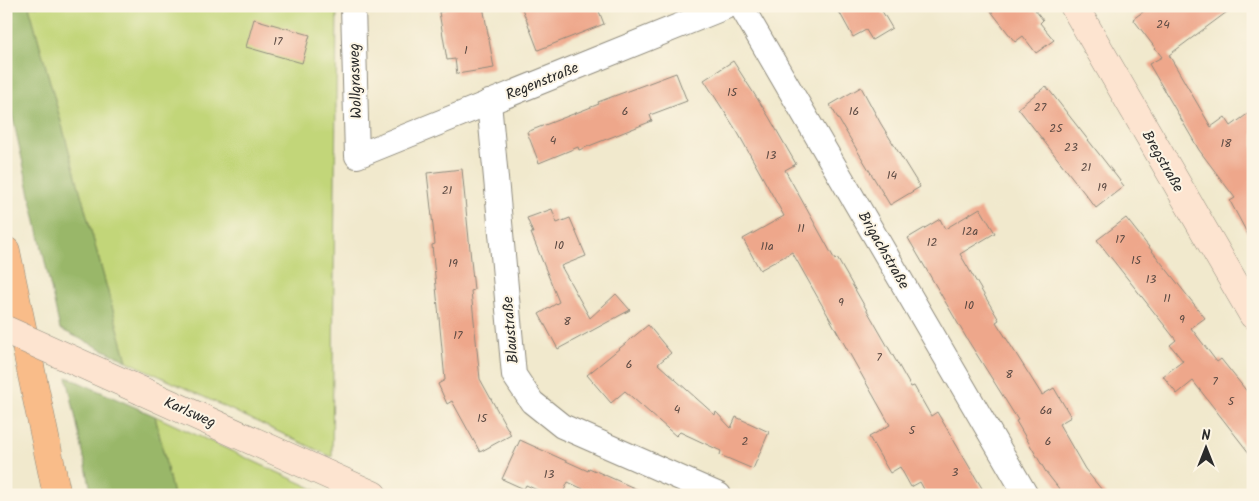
<svg xmlns="http://www.w3.org/2000/svg" width="1259" height="501" font-family="Kalam,sans-serif">
<style>
.green{fill:#c2d679;stroke:#768052}
.forest{fill:#99b769;stroke:#62714a}
.building{fill:#eea78b}
.lines{fill:none;stroke-linecap:round;stroke-linejoin:round}
.street-casing{stroke:#8e8a7c;stroke-width:26}
.secondary-casing{stroke:#8e8a7c;stroke-width:29}
.highway-casing{stroke:#8e8a7c;stroke-width:29}
.street{stroke:#fff;stroke-width:24}
.secondary{stroke:#fde4d0;stroke-width:28}
.highway{stroke:#f9bc89;stroke-width:28}
.secondary-bridge-casing{stroke:#8e8a7c;stroke-width:29;stroke-linecap:butt}
.secondary-bridge{stroke:#fde4d0;stroke-width:28}
.labels{text-anchor:middle;stroke-width:4;stroke-linejoin:round;paint-order:stroke}
.number-label{font-size:12px;fill:#5c4a43}
.street-label{font-size:15px;fill:#2b2b2b;stroke:#fcf5e5}
</style>
<rect width="100%" height="100%" fill="#fcf5e5"/>
<filter id="ink" filterUnits="userSpaceOnUse"><feTurbulence type="fractalNoise" baseFrequency=".02" numOctaves="2"/><feDisplacementMap in="SourceGraphic" scale="10" xChannelSelector="R" yChannelSelector="G"/><feConvolveMatrix kernelMatrix="1 2 1 2 8 2 1 2 1" color-interpolation-filters="sRGB"/></filter>
<filter id="wash" filterUnits="userSpaceOnUse"><feTurbulence type="fractalNoise" baseFrequency=".0096" numOctaves="4" result="noise"/><feDisplacementMap in="SourceGraphic" scale="20" xChannelSelector="R" yChannelSelector="G"/><feGaussianBlur stdDeviation="1.12" result="paint"/><feColorMatrix in="noise" values="0 0 0 0 0 0 0 0 0 0 0 0 0 0 0 0 0 1.4 0 .05"/><feComposite in="paint" operator="in"/></filter>
<g filter="url(#wash)">
<rect width="100%" height="100%" fill="#f1e9cd"/>
<!-- green -->
<g class="green">
<path d="M29,6H337L332,457L127,361Z"/>
<path d="M155,416L327,495H173Z"/>
</g>
<!-- forest -->
<g class="forest">
<path d="M6,6H29L127,361L60,329L6,87Z"/>
<path d="M67,377L155,416L173,495H92Z"/>
</g>
<g id="blocks">
<!-- building -->
<g class="building">
<path d="M445,6H483L494,68L457,74L455,59L447,60L439,12L446,10Z"/>
<path d="M521,6H597L604,24L538,50Z"/>
<path d="M836,6H879L892,28L872,40L866,30L853,37Z"/>
<path d="M987,6H1032L1043,20L1040,23L1054,40L1036,53L1023,36L1015,42Z"/>
<path d="M1151,6H1235L1169,55L1211,127L1225,117L1231,126L1253,110V244L1230,201L1235,198L1199,150L1149,64L1162,57L1133,19Z"/>
<path d="M254,19L310,35L302,63L246,47Z"/>
<path d="M733,61L769,117L796,164L785,170L835,260L837,258L911,387L914,386L931,416L937,412L986,495H927L920,482L911,487L900,467L890,473L869,437L890,425L792,252L760,270L743,239L784,216L738,133L704,80Z"/>
<path d="M676,73L687,101L650,115L652,121L579,150L578,147L539,163L527,132L599,104L598,102Z"/>
<path d="M1046,86L1124,186L1096,208L1018,108Z"/>
<path d="M861,87L881,124L920,187L890,205L830,105Z"/>
<path d="M462,169L474,290L471,291L480,379L511,435L480,452L452,401L447,404L438,384L445,380L432,245L435,244L427,173Z"/>
<path d="M980,208L995,233L960,254L999,320L996,322L1042,395L1054,388L1071,417L1059,424L1085,469L1106,495H1064L1046,472L1016,421L1018,420L967,339L908,238L940,219L945,229Z"/>
<path d="M552,209L557,223L570,218L586,256L561,266L590,318L616,294L630,310L558,349L539,314L559,302L531,233H533L527,218Z"/>
<path d="M1126,218L1205,318L1191,328L1217,362L1221,359L1253,399V458L1193,381L1177,394L1163,376L1183,361L1170,345L1176,340L1097,240Z"/>
<path d="M648,325L671,353L658,364L715,415L716,412L731,428L736,417L769,432L753,469L720,455L721,451L680,432L676,436L625,391L611,403L587,375Z"/>
<path d="M520,440L588,471L589,468L650,495H596L568,482L562,495H548L526,485L524,489L502,479Z"/>
</g>
</g>
</g>
<g filter="url(#ink)">
<use href="#blocks" fill-opacity="0" stroke="#8e8a7c" stroke-width="1"/>
<g class="lines">
<!-- street casing -->
<g class="street-casing">
<g id="street">
<path d="M353,6L357,156L728,6"/>
<path d="M741,6L1026,495"/>
<path d="M489,102L514,375L532,402L562,426L719,495"/>
</g>
</g>
<!-- secondary casing -->
<g class="secondary-casing">
<g id="secondary">
<path d="M1074,6L1253,315"/>
<path d="M142,391L373,495"/>
</g>
</g>
<!-- highway casing -->
<g class="highway-casing">
<path id="highway" d="M6,251L57,495"/>
</g>
<!-- street -->
<use href="#street" class="street"/>
<!-- secondary -->
<use href="#secondary" class="secondary"/>
<!-- highway -->
<use href="#highway" class="highway"/>
<!-- secondary-bridge casing -->
<g class="secondary-bridge-casing">
<path id="secondary-bridge" d="M6,330L142,391"/>
</g>
<!-- secondary-bridge -->
<use href="#secondary-bridge" class="secondary-bridge"/>
</g>
</g>
<g class="labels">
<!-- number labels -->
<g class="number-label">
<text x="1163" y="28">24</text>
<text x="278" y="45">17</text>
<text x="466" y="54">1</text>
<text x="732" y="96">15</text>
<text x="1040" y="111">27</text>
<text x="625" y="115">6</text>
<text x="854" y="115">16</text>
<text x="1056" y="132">25</text>
<text x="553" y="144">4</text>
<text x="1226" y="147">18</text>
<text x="1071" y="151">23</text>
<text x="771" y="159">13</text>
<text x="1086" y="171">21</text>
<text x="892" y="179">14</text>
<text x="1102" y="191">19</text>
<text x="447" y="194">21</text>
<text x="801" y="232">11</text>
<text x="970" y="235">12a</text>
<text x="1120" y="243">17</text>
<text x="932" y="246">12</text>
<text x="559" y="249">10</text>
<text x="767" y="250">11a</text>
<text x="1136" y="264">15</text>
<text x="453" y="267">19</text>
<text x="1151" y="283">13</text>
<text x="1167" y="302">11</text>
<text x="841" y="306">9</text>
<text x="969" y="309">10</text>
<text x="1182" y="323">9</text>
<text x="567" y="325">8</text>
<text x="458" y="339">17</text>
<text x="879" y="361">7</text>
<text x="629" y="368">6</text>
<text x="1009" y="378">8</text>
<text x="1215" y="385">7</text>
<text x="1231" y="405">5</text>
<text x="677" y="413">4</text>
<text x="1046" y="414">6a</text>
<text x="482" y="422">15</text>
<text x="912" y="434">5</text>
<text x="745" y="445">2</text>
<text x="1048" y="445">6</text>
<text x="955" y="476">3</text>
<text x="549" y="478">13</text>
</g>
<!-- street labels -->
<g class="street-label">
<text transform="translate(355 81) rotate(-92)" y="5">Wollgrasweg</text>
<text transform="translate(542 81) rotate(-22)" y="5">Regenstraße</text>
<text transform="translate(1163 161) rotate(60)" y="5">Bregstraße</text>
<text transform="translate(884 250) rotate(60)" y="5">Brigachstraße</text>
<text transform="translate(510 330) rotate(-95)" y="5">Blaustraße</text>
<text transform="translate(190 412) rotate(24)" y="5">Karlsweg</text>
</g>
</g>
<!-- margin -->
<rect width="1259" height="501" fill="none" stroke="#fcf5e5" stroke-width="25"/>
<!-- north arrow -->
<g transform="translate(1206 448)" stroke="#fcf5e5" stroke-width="4" paint-order="stroke">
<path d="M0-4L9 19L0 12L-9 19Z" fill="#2b2b2b"/>
<text y="-8" font-size="14" font-weight="bold" text-anchor="middle" fill="#2b2b2b">N</text>
</g>
</svg>
